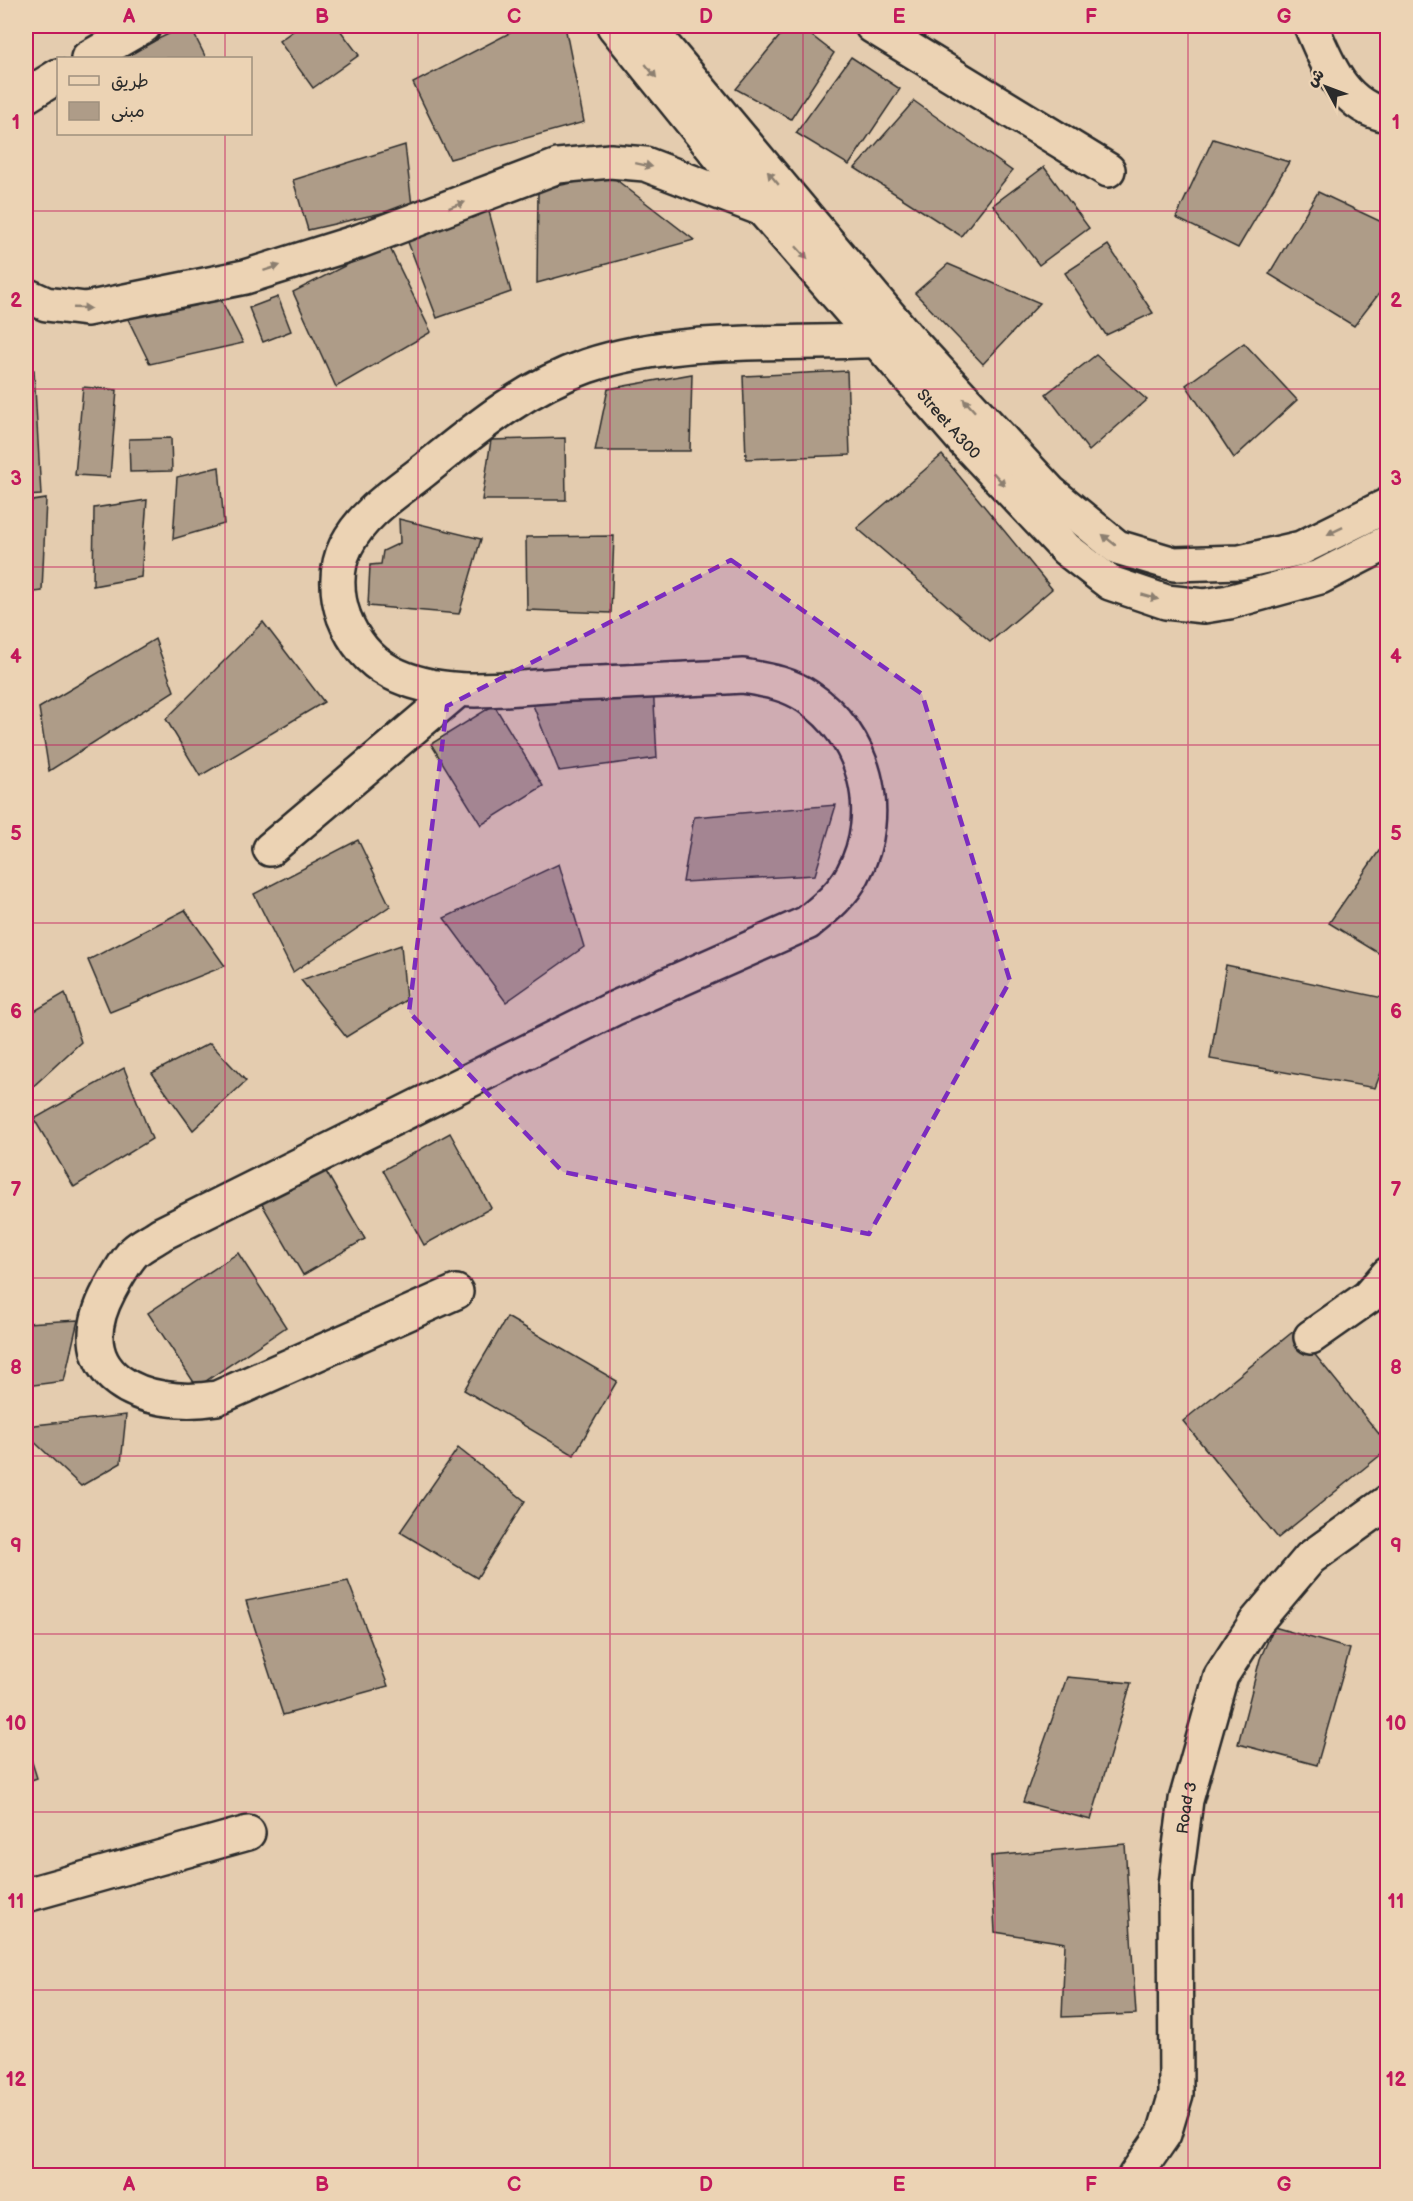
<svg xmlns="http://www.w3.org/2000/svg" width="1413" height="2201" font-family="'Balsamiq Sans','Playpen Sans Arabic',sans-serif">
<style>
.building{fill:#ae9c88;stroke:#2b2b2b;stroke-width:1.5}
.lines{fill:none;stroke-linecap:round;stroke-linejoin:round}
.street-casing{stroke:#2b2b2b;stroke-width:38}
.secondary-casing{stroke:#2b2b2b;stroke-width:38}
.street{stroke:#ecd3b4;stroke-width:33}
.secondary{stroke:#ecd3b4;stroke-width:33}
.oneway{fill:#8c7f70}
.marked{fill:#7b2cbf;fill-opacity:0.2;stroke:#7b2cbf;stroke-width:4.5;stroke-dasharray:12 8;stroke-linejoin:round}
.grid{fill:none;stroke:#c2185b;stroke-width:1.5;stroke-opacity:0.55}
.labels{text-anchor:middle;stroke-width:4.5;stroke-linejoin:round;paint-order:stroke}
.street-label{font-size:16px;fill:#2b2b2b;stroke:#ecd3b4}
.neatline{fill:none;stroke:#c2185b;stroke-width:2}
.grid-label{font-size:20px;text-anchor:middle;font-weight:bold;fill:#c2185b}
</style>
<rect width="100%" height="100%" fill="#e4ccaf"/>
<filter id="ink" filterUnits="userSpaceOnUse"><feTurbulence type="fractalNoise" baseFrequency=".0167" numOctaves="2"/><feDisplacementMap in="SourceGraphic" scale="12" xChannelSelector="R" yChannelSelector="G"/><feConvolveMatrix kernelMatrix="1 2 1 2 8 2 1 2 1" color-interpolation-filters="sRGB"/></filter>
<g filter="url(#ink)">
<!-- building -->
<g class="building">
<path d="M185,26H190L206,58H119Z"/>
<path d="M300,26H337L359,55L313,88L279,41Z"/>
<path d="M523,26H565L584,122L450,159L413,83Z"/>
<path d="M788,26H799L834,53L791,119L736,89Z"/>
<path d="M851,57L900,89L849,165L796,133Z"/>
<path d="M914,101L1012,171L961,236L855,168Z"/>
<path d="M1213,139L1289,162L1238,248L1176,218Z"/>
<path d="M405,145L412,206L308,230L293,180Z"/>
<path d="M1044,167L1089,228L1039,265L993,205Z"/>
<path d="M610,175L694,240L537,283L538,190Z"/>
<path d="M1318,192L1388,225V282L1354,326L1269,274Z"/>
<path d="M488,208L511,292L437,318L406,237Z"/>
<path d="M388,244L431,332L336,387L293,292Z"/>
<path d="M1108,245L1153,313L1106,335L1065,273Z"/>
<path d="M948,264L1040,303L983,364L915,293Z"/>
<path d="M214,286L243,343L150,364L125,313Z"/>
<path d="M278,297L291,331L263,342L249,308Z"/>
<path d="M1244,343L1297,400L1234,458L1186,385Z"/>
<path d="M1096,355L1147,400L1089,451L1046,394Z"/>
<path d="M26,370H34L41,495L26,496Z"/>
<path d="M847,371L850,455L746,459L743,376Z"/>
<path d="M692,374L690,451H595L608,389Z"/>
<path d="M83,387L117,390L110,477L75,475Z"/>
<path d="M171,438L172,471L130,472L129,439Z"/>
<path d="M565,438L566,500H482L491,440Z"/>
<path d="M942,455L1052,589L990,642L857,528Z"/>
<path d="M219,467L224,524L173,539L177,477Z"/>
<path d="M46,499L42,591L26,593V502Z"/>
<path d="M147,500L141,577L93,586L94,508Z"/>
<path d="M399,519L481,539L459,614L368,606L370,565L381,564L383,551L400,543Z"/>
<path d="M614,536L611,613L527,610L526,537Z"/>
<path d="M263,622L324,702L200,776L166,719Z"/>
<path d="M155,639L174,691L49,771L39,708Z"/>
<path d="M653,684L657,758L559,771L531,700Z"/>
<path d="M494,705L543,786L481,825L431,744Z"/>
<path d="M836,805L815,875L683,882L694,817Z"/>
<path d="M1388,838V959L1329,923Z"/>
<path d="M358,840L390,906L293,972L254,894Z"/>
<path d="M559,864L584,947L506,1002L444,918Z"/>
<path d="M185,910L225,966L110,1012L88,960Z"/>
<path d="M401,945L406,1000L346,1037L301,980Z"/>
<path d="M1226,965L1388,999V1055L1375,1088L1210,1059Z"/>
<path d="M65,993L81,1042L26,1093V1016Z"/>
<path d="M210,1043L246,1081L193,1130L152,1073Z"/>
<path d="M124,1068L152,1139L74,1187L34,1119Z"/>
<path d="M450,1133L491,1208L424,1245L383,1170Z"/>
<path d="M321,1163L365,1239L303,1275L259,1199Z"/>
<path d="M238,1253L286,1327L197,1387L148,1313Z"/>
<path d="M507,1317L617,1381L574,1455L464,1390Z"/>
<path d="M78,1320L64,1381L26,1386V1323Z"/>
<path d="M1295,1330L1388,1445V1449L1278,1538L1183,1421Z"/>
<path d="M126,1415L121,1463L81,1486L26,1434V1426Z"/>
<path d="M458,1448L525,1501L477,1578L400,1532Z"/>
<path d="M348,1581L388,1686L283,1715L246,1601Z"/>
<path d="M1274,1627L1350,1649L1317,1765L1238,1744L1260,1659Z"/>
<path d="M1067,1677L1131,1683L1091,1820L1023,1802Z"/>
<path d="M26,1743L37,1778L26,1782Z"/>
<path d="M1125,1844L1136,2014L1062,2017L1065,1943L995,1932L991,1856Z"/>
</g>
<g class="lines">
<!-- street casing -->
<g class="street-casing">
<g id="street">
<path d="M872,26L1108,170"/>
<path d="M1311,26C1327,62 1342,107 1388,115"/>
<path d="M88,58L144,26"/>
<path d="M26,96L58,76"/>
<path d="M26,295L46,304L86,309L245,277L360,241L558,166L610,161L645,164L773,213"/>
<path d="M270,849L458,690"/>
<path d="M456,1292L217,1398C144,1410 64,1376 109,1291C116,1278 124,1263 134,1252C141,1245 153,1240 161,1234L613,1009L807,923C824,909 843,894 853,874C886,812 865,735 808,697C788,683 765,680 743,676C687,679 630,682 574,684C515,687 445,701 390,672C368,660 353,640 344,617C336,595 335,568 346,546C362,514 394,494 422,472C474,430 523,388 587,366C686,333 798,347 901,339"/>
<path d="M1311,1337L1368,1297L1388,1274"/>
<path d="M26,1895L248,1833"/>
</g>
</g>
<!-- secondary casing -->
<g class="secondary-casing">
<g id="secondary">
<path id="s1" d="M614,26L763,210L964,441L1066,549L1110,583L1166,602L1204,606L1229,602L1320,577L1388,542"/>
<path d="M647,26L908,338L1050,492L1117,547L1174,564L1240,562L1301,548L1388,505"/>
<path id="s2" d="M1135,2176L1164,2134L1176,2094L1175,1885L1186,1800L1221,1676L1256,1622L1310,1558L1388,1502"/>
</g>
</g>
<!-- street -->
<use href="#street" class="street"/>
<!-- secondary -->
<use href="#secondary" class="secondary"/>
</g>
<!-- one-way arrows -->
<defs><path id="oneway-solid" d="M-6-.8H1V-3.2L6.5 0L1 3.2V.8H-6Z" transform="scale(1.5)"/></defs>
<g class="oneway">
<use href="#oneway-solid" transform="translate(651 71) rotate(51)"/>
<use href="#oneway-solid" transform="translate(644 165) rotate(12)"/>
<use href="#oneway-solid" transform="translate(773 178) rotate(-130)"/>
<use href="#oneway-solid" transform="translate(457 205) rotate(-20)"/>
<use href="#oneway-solid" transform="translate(802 253) rotate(48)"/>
<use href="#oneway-solid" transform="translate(272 268) rotate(-18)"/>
<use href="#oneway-solid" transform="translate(82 308) rotate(2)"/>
<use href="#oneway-solid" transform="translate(969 405) rotate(-132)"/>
<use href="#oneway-solid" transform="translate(999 479) rotate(47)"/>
<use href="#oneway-solid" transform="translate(1335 531) rotate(154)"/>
<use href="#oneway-solid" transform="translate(1109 540) rotate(-141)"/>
<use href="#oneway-solid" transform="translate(1150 597) rotate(16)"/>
</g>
</g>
<!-- marked area -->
<path class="marked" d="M731,560L922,694L1010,981L869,1234L563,1172L409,1012L447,706Z"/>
<!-- grid -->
<path class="grid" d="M225,26V58M418,26V2176M610,26V2176M803,26V2176M995,26V2176M1188,26V2176M225,134V2176M26,211H1388M26,389H1388M26,567H1388M26,745H1388M26,923H1388M26,1100H1388M26,1278H1388M26,1456H1388M26,1634H1388M26,1812H1388M26,1990H1388"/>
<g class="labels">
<!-- street labels -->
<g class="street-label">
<text dy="6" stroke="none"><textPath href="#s1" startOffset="520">Street A300</textPath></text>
<text dy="6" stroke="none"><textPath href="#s2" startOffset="380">Road 3</textPath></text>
</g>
</g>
<!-- margin -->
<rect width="1413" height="2201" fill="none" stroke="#ecd3b4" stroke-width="66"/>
<!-- legend -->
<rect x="57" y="57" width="195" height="78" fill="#ecd3b4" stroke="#9f907d" stroke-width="1.5"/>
<rect x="69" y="76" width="30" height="9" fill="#ecd3b4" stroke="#9f907d" stroke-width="1.5"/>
<text x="111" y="87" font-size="18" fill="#2b2b2b">طريق</text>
<rect x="69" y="102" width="30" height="18" fill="#ae9c88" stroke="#9f907d" stroke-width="1.5"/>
<text x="111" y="117" font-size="18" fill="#2b2b2b">مبنى</text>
<!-- north arrow -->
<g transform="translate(1326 87) rotate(311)" stroke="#ecd3b4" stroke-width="4.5" paint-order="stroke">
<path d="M0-4.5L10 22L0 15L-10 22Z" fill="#2b2b2b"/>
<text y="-9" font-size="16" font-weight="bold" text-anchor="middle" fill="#2b2b2b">ش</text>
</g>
<rect x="33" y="33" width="1347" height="2135" class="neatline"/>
<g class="grid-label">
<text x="129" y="23">A</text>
<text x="322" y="23">B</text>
<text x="514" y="23">C</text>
<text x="706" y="23">D</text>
<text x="899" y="23">E</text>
<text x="1091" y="23">F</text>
<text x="1284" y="23">G</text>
<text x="16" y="129">1</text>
<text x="1396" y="129">1</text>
<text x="16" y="307">2</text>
<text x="1396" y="307">2</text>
<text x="16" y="485">3</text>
<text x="1396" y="485">3</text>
<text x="16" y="663">4</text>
<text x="1396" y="663">4</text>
<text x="16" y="840">5</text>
<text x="1396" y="840">5</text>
<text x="16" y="1018">6</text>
<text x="1396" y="1018">6</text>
<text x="16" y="1196">7</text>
<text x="1396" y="1196">7</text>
<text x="16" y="1374">8</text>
<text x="1396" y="1374">8</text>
<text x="16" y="1552">9</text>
<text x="1396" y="1552">9</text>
<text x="16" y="1730">10</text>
<text x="1396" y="1730">10</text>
<text x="16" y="1908">11</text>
<text x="1396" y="1908">11</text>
<text x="16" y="2086">12</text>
<text x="1396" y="2086">12</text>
<text x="129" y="2191">A</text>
<text x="322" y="2191">B</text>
<text x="514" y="2191">C</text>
<text x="706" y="2191">D</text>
<text x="899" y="2191">E</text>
<text x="1091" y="2191">F</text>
<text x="1284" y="2191">G</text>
</g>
</svg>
